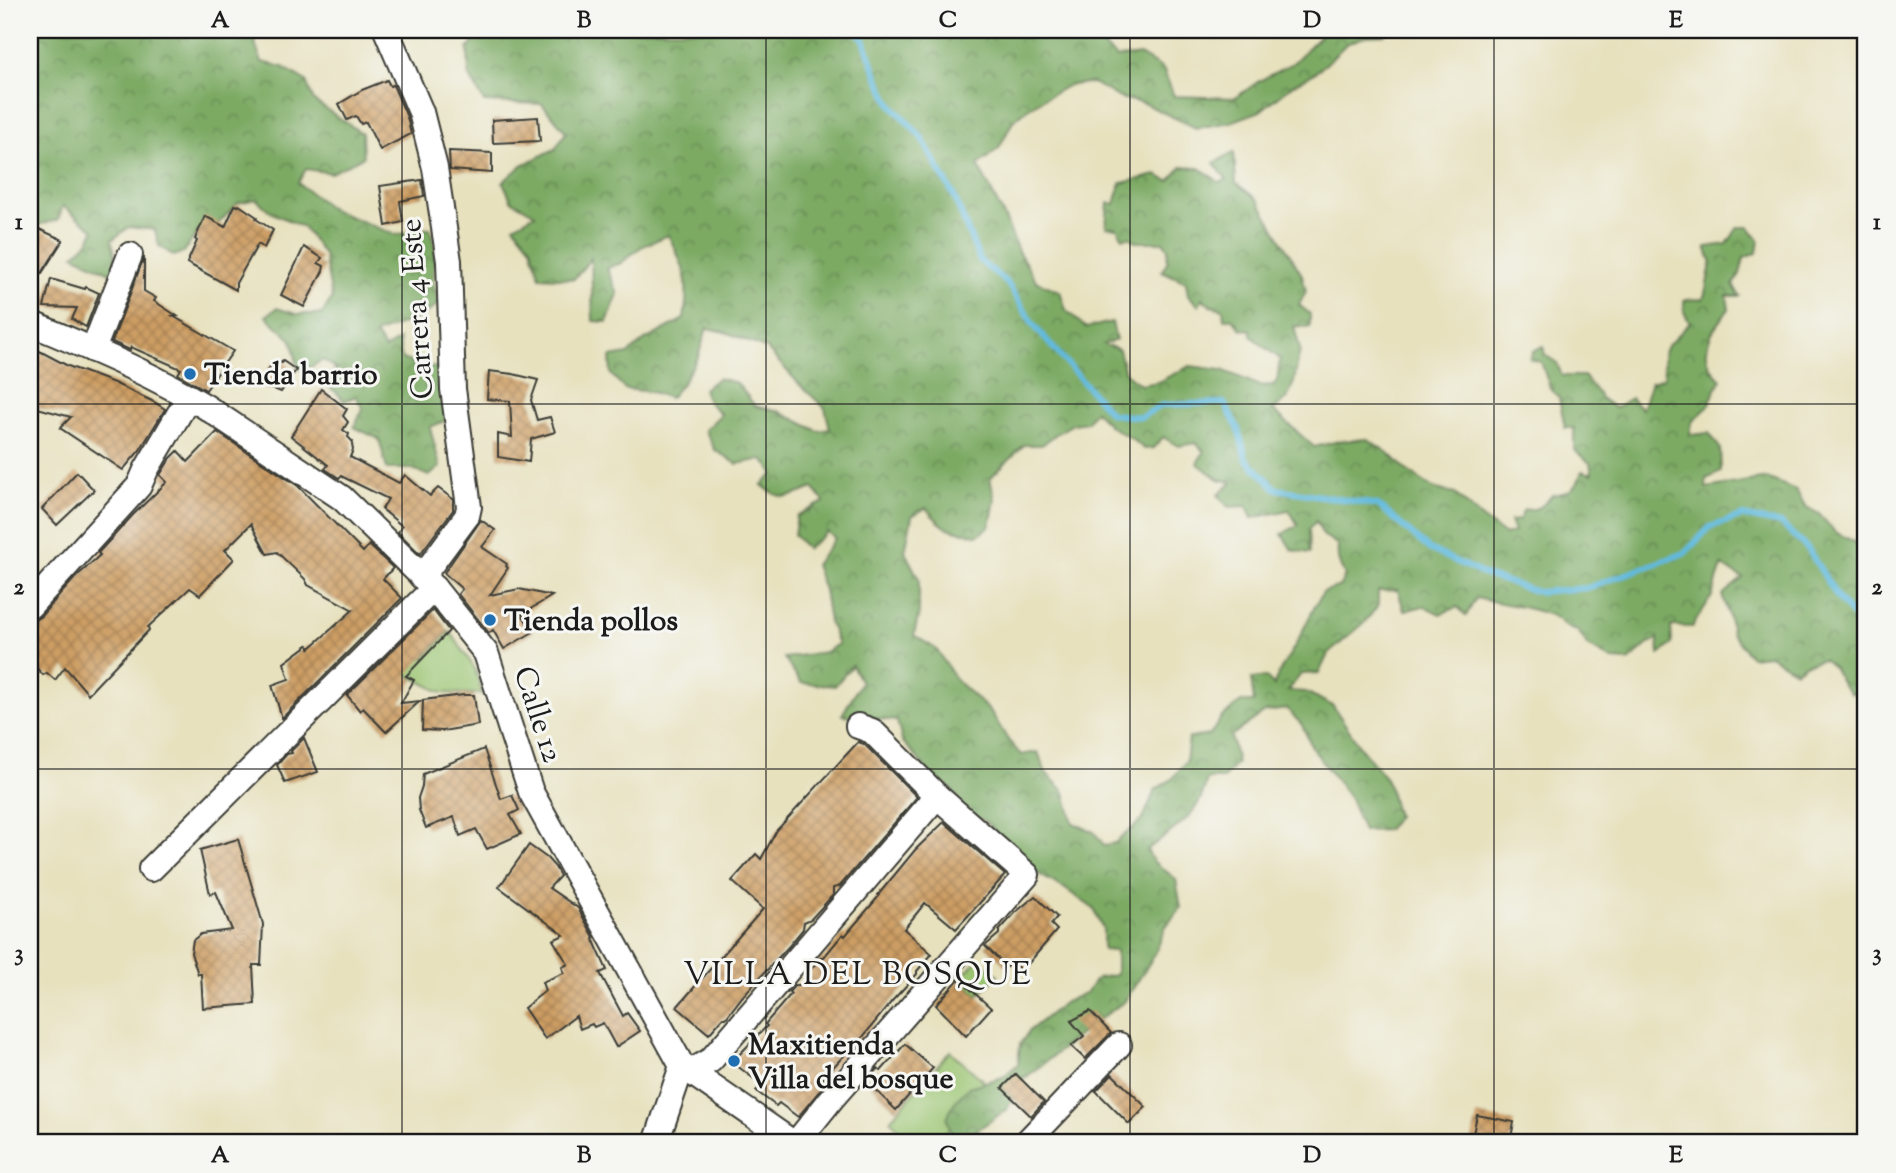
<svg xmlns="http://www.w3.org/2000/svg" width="1896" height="1173" font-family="'Sorts Mill Goudy',serif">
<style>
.green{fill:#9bc572;stroke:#5c7047;stroke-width:2}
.forest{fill:url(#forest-crowns);stroke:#4c6340;stroke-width:2;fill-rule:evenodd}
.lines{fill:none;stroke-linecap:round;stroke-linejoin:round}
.stream{stroke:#60bade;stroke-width:6}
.building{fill:url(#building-cross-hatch)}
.street-casing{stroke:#3a3a34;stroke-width:28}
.street{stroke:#fff;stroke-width:24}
.grid{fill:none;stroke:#1c1c1c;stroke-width:2;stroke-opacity:0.55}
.poi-dot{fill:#1f6fb2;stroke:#f6f6f2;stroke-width:2.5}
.labels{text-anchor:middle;stroke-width:6;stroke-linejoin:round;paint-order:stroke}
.street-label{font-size:30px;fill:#1c1c1c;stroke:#f6f6f2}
.poi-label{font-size:30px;font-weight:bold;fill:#1c1c1c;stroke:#f6f6f2;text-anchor:start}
.neighbourhood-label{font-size:32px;letter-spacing:2px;fill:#1c1c1c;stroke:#f6f6f2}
.neatline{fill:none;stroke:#1c1c1c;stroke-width:2.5}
.grid-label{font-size:23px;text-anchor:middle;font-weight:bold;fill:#1c1c1c}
</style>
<defs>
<pattern id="forest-crowns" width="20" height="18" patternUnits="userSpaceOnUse" patternTransform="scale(1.75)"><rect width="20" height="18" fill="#7caa64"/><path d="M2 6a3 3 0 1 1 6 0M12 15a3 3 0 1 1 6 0" fill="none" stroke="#658a52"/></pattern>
<pattern id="building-cross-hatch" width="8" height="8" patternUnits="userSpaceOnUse" patternTransform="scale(1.75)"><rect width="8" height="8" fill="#cd9e64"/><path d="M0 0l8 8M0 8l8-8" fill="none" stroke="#a68052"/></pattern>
</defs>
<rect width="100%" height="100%" fill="#f6f6f2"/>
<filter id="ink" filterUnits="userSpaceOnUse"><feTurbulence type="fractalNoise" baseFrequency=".0143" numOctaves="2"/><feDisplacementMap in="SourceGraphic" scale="14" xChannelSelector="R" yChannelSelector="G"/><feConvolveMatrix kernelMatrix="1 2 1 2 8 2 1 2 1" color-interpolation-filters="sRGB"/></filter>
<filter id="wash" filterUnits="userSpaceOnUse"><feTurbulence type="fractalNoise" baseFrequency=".00686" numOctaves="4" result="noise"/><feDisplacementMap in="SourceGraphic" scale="28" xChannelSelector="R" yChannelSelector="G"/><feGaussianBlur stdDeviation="1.57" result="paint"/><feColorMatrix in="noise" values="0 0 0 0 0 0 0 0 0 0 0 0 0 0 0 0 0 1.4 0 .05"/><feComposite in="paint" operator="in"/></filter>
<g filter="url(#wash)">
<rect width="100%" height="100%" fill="#e7e1be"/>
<!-- green -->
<g class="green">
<path d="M450,631L475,669L482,694L442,693L395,668L412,650L424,659Z"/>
<path d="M979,959L998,975L978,995L959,978Z"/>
<path d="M950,1051L988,1085L936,1143H914L890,1120Z"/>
</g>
<!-- forest -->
<g class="forest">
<path d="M30,30H250L262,62L283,67L306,81L314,101L362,133L363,157L331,173L306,169L298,183L333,210L396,235L430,228L435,247L433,282L439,304L420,317L375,334L385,349L399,340L402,359L423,367H449L452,418L430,427L440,467L429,476L413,469H387L379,439L354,427L363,409L356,396L344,401L337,393L325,384L336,369L323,360L310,367L298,369L292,340L266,316L277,308L296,314H322L332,298L324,255L303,227L272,213L256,199L238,203L219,223L199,230L184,252L174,256L159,246L155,230L129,227L112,240L116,259L112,274L74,255L89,241L94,230L63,206L58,220L33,226L30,225Z"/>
<path d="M500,30H1007L1014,32L1017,30H1119L1116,41H1098L1117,58L1140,55L1163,69L1174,96L1235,98L1259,81L1293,63L1326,30H1384L1385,35L1366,36L1346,44L1326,64L1310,76L1294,84L1260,111L1231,122L1196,128L1143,103L1120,98L1093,83L1069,85L1033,105L1013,121L999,148L978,165L1005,218L1018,251L1037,282L1060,291L1066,310L1086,328L1112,322L1116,340L1104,344L1119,350L1125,373L1141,385L1158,382L1190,366L1222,370L1260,386L1273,385L1277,381L1280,359L1251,336V330L1241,329L1233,319H1224L1223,309L1211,306L1202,298L1199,306L1188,295L1186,282L1162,271L1167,262L1168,248L1163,242H1136L1130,237L1123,238L1117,228L1106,227L1108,203L1115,204L1121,183L1156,175L1169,181L1182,167L1200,168L1219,182L1227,180L1214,163L1234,152L1236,183L1258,200L1302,275L1306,291L1299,305L1310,314V327L1294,326L1300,350L1294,382L1287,399L1273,410L1314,447L1339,441L1368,439L1391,455L1405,469L1433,488L1455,494L1482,518L1505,535L1514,532L1510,521L1519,520L1524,510C1537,510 1544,506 1552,495C1572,492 1575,490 1582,471L1592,474L1590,463L1574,450V428H1565L1559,398L1550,388L1541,362L1530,359L1533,351L1543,346L1545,355L1557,363L1562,376H1584L1603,400L1615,408L1631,398L1642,409L1651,382L1664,378L1663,355L1667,346L1690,323L1684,312V300L1703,299C1708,287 1707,275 1712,263L1706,247L1727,244L1738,227H1749L1759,240L1757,253L1744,258L1740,274L1733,285L1740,296H1727L1729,309C1716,324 1700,345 1710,366C1712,370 1717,375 1721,379L1707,408L1692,422L1690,435L1709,433L1720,448L1721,472L1706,479V488L1767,478L1796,490L1805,506L1819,514L1835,532L1853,541L1866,555V688L1851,694L1842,684L1834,668L1823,659L1805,664L1796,671L1769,655L1751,657L1732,634L1729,617L1722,595L1743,578L1722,566L1712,596L1692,627L1671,626L1672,644L1659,655L1658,639L1648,644L1629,661L1612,660L1587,645L1578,631C1561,627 1566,624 1554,617C1538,608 1496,603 1476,598L1466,616L1458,607L1440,614L1424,606L1404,611L1398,590L1378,591V606L1364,623L1328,654L1319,673L1301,674L1288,691L1306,692L1333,706L1361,748L1387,780L1397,816L1387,830L1363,831L1350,799L1313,749L1302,725L1287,709L1265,712L1231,736L1237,763L1223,779H1207C1200,817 1174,828 1147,850L1153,861L1176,879L1181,908L1166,926L1155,954L1125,1001L1087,1028L1057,1053L1021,1081L1007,1109L979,1129L954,1143L947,1118L954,1103L969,1087L1003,1077L1018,1064L1020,1044L1029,1031L1065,1002L1087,992L1097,978L1116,975V951L1103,950V929L1094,909L1064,888L1031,870L1023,854L1001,838L985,821L963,811L952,789L934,777L902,741L897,721L842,715L861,682L852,665L835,686L801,683L784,658L825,652L838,644L829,622L824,590L815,565L835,538L827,532L807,549L794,535L797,516L824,502L813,488C791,497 782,503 762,485L774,474L763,459L737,464L715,450L705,430L721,414L708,402L703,389L718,378L737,383L755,406L778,411L818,431L830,429L825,408L800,385L767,349L728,333L707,328L698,357L683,382L670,398L652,392L625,389L611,374L610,357L628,354L645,340L684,319C690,281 686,269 668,235L641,247L621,263L607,268L618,294L607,322L593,321L591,258L574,279L540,277L531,247L514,226L535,214L511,200L503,182L522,165L555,149L566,132L542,104L484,102L469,75L468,49L479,35ZM1095,411L1110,426L1132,439L1144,449L1154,448L1163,437L1178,446L1196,443L1204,452L1197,463L1218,479L1232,482L1218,495L1229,507L1247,506L1252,518L1289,510L1298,525L1282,534L1292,550L1310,553L1309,529L1316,521L1323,535L1338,545C1337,557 1338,565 1345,575L1340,586L1323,592C1313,608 1306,625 1297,642C1290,657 1278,668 1274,686L1266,677L1251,679L1254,702H1241L1221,718L1210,735L1189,738L1186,761L1172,779L1155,790L1143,819L1115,843L1104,845L1094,832L1073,823L1065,792L1046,773L1038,752L1021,755L1008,740L991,712L957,681L936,649L914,635L919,613V579L905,552L912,516L926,508C946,532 948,529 978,535L990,526L995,500L990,478L1024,445H1042L1056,434L1073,424L1087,422Z"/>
</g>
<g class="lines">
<!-- stream -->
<path class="stream" d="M854,30L864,40L878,78L891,104L921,137L953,194L980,261L1007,283L1035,327L1111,414L1141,417L1162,405L1224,403L1238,428L1246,459L1277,489L1378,505L1429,549L1485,575L1538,592L1587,588L1685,553L1710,527L1743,516L1781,524L1808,549L1839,600L1866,630"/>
</g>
<g id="blocks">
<!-- building -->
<g class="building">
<path d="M387,80L390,86L393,85L407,117L411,134L380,150L366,122L361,124L356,116L347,120L339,104L362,90Z"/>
<path d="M538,117L540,141L493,143L492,120Z"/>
<path d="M449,151L492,153V173L450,170Z"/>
<path d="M422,180L424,196L400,201L403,222L386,226L380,186Z"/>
<path d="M235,205L238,206L239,205L257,217L256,219L273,230L264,248L258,244L236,283V290L187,263L197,241L195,239L205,216L225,227Z"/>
<path d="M39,229L63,240L30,292V246Z"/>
<path d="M304,247L322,258L318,263L324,266L323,271L304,307L281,295Z"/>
<path d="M144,257V291L156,298L154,301L177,316H173L233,351L206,390L178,374L181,369L131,347L130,350L112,342Z"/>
<path d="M51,279L85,289L86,287L99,293L86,327L72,319L77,308L44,307Z"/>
<path d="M30,346L68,366L114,383L154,402L165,409L140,450L123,470L60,428L71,417L30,406Z"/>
<path d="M275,360L281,363L283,361L296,370L281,392L274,389H267L259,382Z"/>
<path d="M489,371L513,374L538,380L531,400L537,420L550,417L555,432L531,439L529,462L498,457V434L512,437L510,401L487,399Z"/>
<path d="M321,389L347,409L343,416L348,422L343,430L349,434L348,437L353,442L352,445L353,450L350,457L399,483L405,475L430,496L438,488L453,499V510L420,554L398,532L402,526L382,509L388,499L341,476L339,478L325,469L328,465L291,436Z"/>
<path d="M217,432L298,486L363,552L369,545L393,568L383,579L402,598L282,718L272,685L289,679L284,663L308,645L310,648L353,610L308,585L305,579L277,552L267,554L251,524L225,550L234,559L200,595L190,588L148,627L149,630L88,694L65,667L55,680L47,673L43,675L30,661V620H35L41,616L75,578L100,555L98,553L133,515L167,482L160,475L170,459L178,451L188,462Z"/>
<path d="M77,472L94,490L57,525L42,509Z"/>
<path d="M481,520L495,530L482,547L507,564L506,566L508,568L490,595L519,589L552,596L522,614L533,632L504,649L493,630L489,633L458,594L462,589L444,573Z"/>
<path d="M433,610L449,631L406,676L414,680L401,703L420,701L386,732L363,708L360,711L347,695Z"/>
<path d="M464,695H474L478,725L443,731L422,730L423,700Z"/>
<path d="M304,738L318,772L285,783L277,765L287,754L292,753L291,751Z"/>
<path d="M858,742L864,744L917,797L840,886L833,888V895L811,919L804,922L803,929L789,946L742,997L726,1018H723L709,1034L677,1007L763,909L732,881L756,854L761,859L777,830Z"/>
<path d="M484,749L501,799L512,795L519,810L510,815L521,834L487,849L476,829L460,836L454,817L426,828L419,810L418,798L422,786L423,774Z"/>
<path d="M944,822L1005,875L956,929L925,903L904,929L932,954L917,971V974L892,1001L854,1048L852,1047L822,1079L826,1083L798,1117L779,1103L776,1106L756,1091L762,1085L732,1062L767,1026L765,1024L791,994L789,992L795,985H806V975L821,957H824L843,934L845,936L879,896L878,895L915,850Z"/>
<path d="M238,839L263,924L261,965H253L255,1004L203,1008L201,974H198L191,953L193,940L201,934L232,930L216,892L210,894L200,850Z"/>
<path d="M529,845L547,858L555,867L560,876L549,888L578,908L594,937L593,939L607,970L600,973L623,1016L627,1013L640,1031L616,1047L603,1023L594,1027L592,1024L580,1029L576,1016L545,1039L524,1008L545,991L542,982L564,973L562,967L568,964L553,940L564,935L499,887Z"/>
<path d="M1035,896L1057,917L1051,924L1057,930L1022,971L1012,962L1007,967L985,946L999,934V931L1016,912Z"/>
<path d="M959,979L991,1008L966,1036L936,1005Z"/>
<path d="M1090,1011L1111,1033L1085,1059L1071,1046L1084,1036L1071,1021Z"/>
<path d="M905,1044L933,1068L896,1110L866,1081L878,1068L881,1071Z"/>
<path d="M1016,1074L1044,1102L1031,1116L1002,1088Z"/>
<path d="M1112,1074L1146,1107L1129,1124L1096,1091Z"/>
<path d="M1477,1115L1514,1122L1510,1143H1471Z"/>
</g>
</g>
</g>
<g filter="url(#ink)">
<use href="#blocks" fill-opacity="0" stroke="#3a3a34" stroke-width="2"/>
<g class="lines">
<!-- street casing -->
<g class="street-casing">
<g id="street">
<path d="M386,30L421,112L435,168L449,261L453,389L469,507L467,516L422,577"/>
<path d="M30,323C89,348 151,373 206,407L342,498L434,588L486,653L531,792L682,1066L793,1143"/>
<path d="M93,350L130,255"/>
<path d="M30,606L139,486L146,470L189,397"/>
<path d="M151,869L434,588"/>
<path d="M692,1071L711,1060L937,796"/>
<path d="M656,1143L682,1066"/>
<path d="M796,1143L833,1097L1027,875L937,796L872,731L858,726"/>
<path d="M1026,1143L1119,1045"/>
</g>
</g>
<!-- street -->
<use href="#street" class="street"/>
</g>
</g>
<!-- grid -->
<path class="grid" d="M402,30V1143M766,30V1143M1130,30V1143M1494,30V1143M30,404H1866M30,769H1866"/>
<!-- markers -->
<g class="poi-dot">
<circle cx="190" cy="374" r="7"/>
<circle cx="490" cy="620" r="7"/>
<circle cx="734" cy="1061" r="7"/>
</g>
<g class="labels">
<!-- street labels -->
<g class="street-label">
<text transform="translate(416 309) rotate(-94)" y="10">Carrera 4 Este</text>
<text transform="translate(539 714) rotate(72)" y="10">Calle 12</text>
</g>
<!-- poi labels -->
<g class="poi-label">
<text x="204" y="384">Tienda barrio</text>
<text x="504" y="630">Tienda pollos</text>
<text x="748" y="1054">Maxitienda<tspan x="748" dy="34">Villa del bosque</tspan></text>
</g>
<!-- neighbourhood labels -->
<g class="neighbourhood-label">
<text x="858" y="984">VILLA DEL BOSQUE</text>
</g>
</g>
<!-- margin -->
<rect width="1896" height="1173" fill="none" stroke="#f6f6f2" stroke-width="77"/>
<rect x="38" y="38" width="1819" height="1096" class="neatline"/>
<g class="grid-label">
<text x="220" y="27">A</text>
<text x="584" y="27">B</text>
<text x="948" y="27">C</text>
<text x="1312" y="27">D</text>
<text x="1676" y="27">E</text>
<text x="19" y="229">1</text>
<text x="1877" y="229">1</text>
<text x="19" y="594">2</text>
<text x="1877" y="594">2</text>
<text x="19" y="960">3</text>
<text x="1877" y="960">3</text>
<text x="220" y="1162">A</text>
<text x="584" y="1162">B</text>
<text x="948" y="1162">C</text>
<text x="1312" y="1162">D</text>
<text x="1676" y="1162">E</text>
</g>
</svg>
